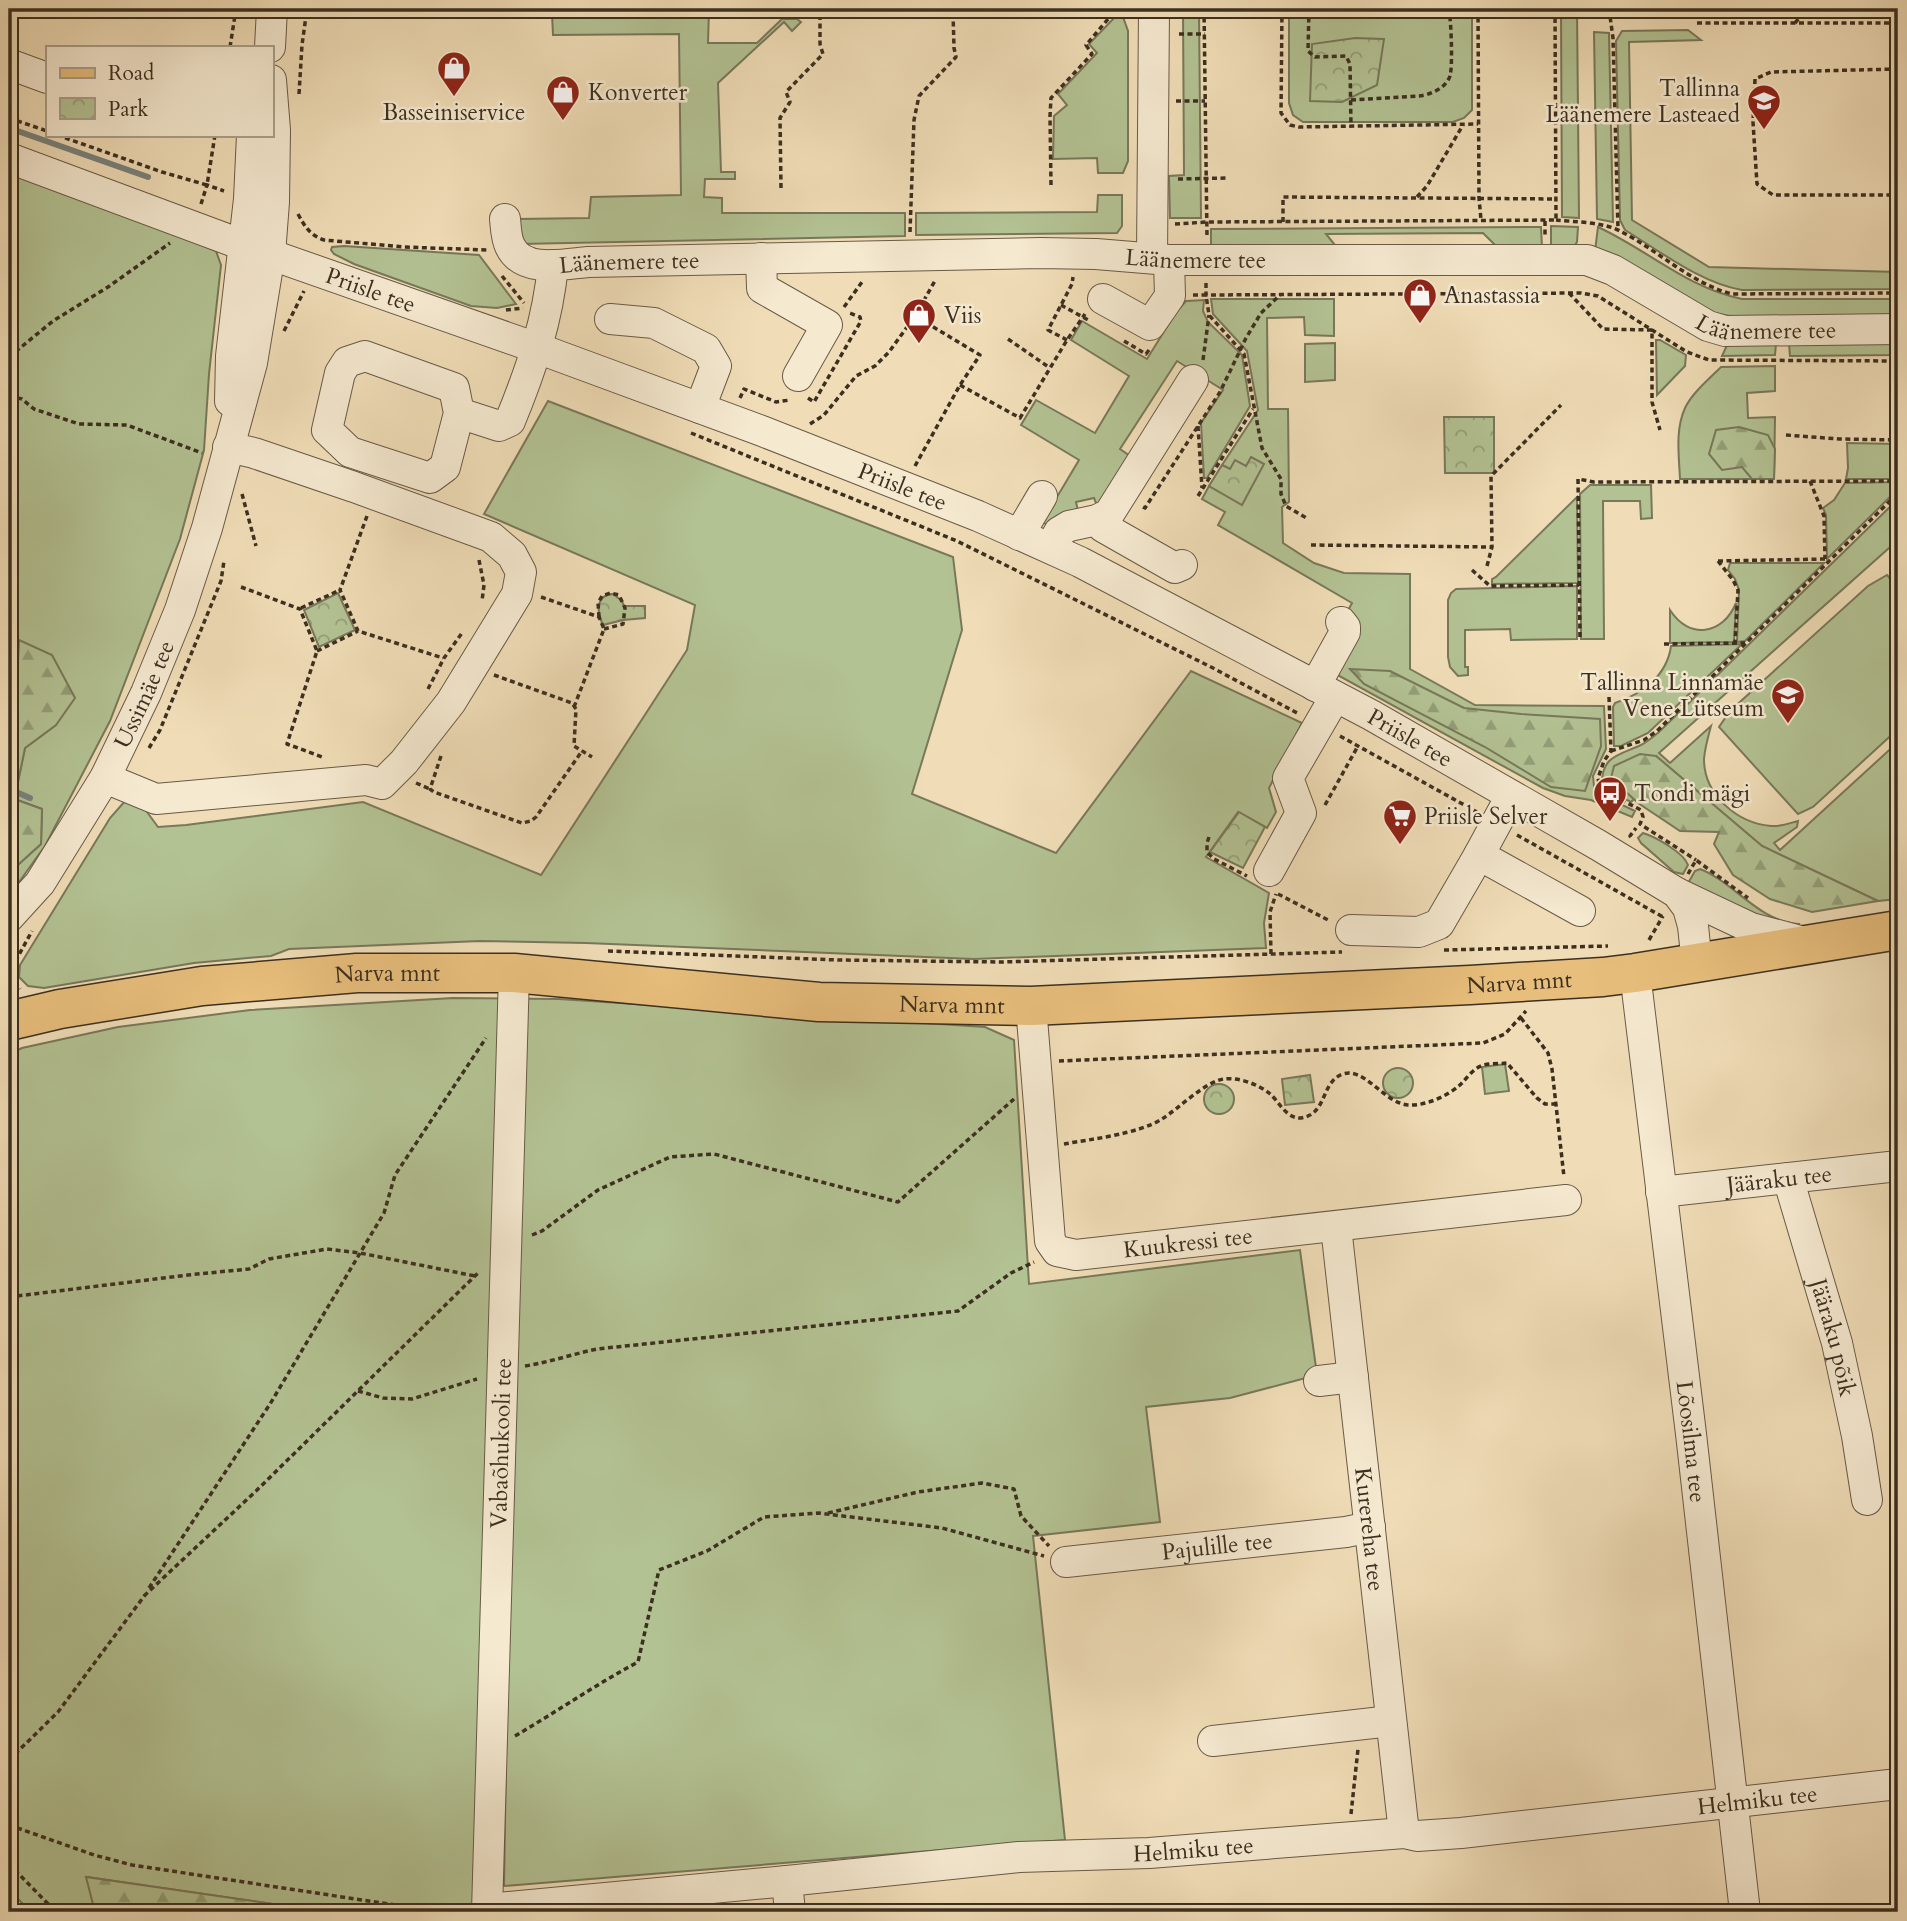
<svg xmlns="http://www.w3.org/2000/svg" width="1907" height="1921" font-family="Cardo,serif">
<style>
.green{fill:#b3c293;stroke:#78785a;stroke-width:2}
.forest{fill:url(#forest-firs);stroke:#78785a;stroke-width:2}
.park{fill:url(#park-crowns);stroke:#78785a;stroke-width:2}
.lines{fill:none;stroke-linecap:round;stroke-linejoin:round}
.stream{stroke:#78827c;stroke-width:6}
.minor-casing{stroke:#695a46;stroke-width:32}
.major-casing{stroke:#3c2f20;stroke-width:41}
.path{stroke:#3c2f20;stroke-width:3.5;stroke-dasharray:5 3.5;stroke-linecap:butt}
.minor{stroke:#f5e9d0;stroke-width:30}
.major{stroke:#e8be7c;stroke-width:38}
.labels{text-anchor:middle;stroke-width:5;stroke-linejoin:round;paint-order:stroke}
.poi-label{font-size:23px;fill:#3c2f20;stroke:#f5e9d0;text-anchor:start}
.street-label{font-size:23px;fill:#3c2f20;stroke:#f5e9d0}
</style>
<defs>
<pattern id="forest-firs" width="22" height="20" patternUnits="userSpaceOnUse" patternTransform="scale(1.75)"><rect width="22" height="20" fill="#b3c293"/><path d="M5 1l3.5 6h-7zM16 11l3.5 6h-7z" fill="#939e78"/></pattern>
<pattern id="park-crowns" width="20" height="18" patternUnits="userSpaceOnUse" patternTransform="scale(1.75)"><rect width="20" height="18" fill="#b3c293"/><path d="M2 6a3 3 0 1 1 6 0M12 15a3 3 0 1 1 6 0" fill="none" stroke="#939e78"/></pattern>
</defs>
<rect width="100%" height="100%" fill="#f0ddb7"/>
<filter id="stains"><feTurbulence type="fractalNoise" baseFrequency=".00286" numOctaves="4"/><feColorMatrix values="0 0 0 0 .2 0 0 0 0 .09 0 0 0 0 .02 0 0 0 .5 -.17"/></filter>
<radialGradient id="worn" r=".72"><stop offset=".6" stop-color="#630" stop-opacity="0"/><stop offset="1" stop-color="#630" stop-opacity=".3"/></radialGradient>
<!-- green -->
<g class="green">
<path d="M535,9H709L708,43H757L782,19H797L801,22L792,31L784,22L718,83L721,172H735V179H705L704,197L722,198V213H905V236L520,244L517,219L589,218L591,197L681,195L679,34L553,35L552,14L535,15Z"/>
<path d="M1183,9H1199L1201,218H1170L1169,176L1184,175Z"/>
<path d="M1289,9H1472V110L1464,118L1453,122H1303L1293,115L1289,103Z"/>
<path d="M1561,9H1577L1579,218L1562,217Z"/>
<path d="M1115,17H1123L1128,31V161L1123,173H1098L1097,158L1053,159L1054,116L1067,105L1058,94L1097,53L1089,44Z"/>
<path d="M1688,30L1701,40L1629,42L1632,220L1709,267L1898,272V289L1742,290C1701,283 1661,252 1625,230L1620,220L1616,41L1622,31Z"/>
<path d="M1594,32L1609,33L1613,222L1597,219Z"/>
<path d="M9,172L150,223L216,251L221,265L209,374L204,450L180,539L110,721L45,846L9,896V873L41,844L42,809L9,797V783L18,781L25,748L56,725L19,641L17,683L9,695V221L18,213V199L9,192Z"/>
<path d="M1098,195H1122V226L1117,233L916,235V213L1097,212Z"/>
<path d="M1551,226L1578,227L1577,242L1575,245L1551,248Z"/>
<path d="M1541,227L1542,248H1498L1483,233L1326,234L1339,250L1211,251V229Z"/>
<path d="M1598,227C1648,250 1687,288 1742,299H1898V315L1734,317L1696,309L1595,251Z"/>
<path d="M344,246L479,255L516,304L497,308L471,306L354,264L334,254L331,250L332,247Z"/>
<path d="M1211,299H1334V336L1305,335L1304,317L1267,318L1268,409H1288L1289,502L1282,507L1283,543L1314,563L1344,573L1410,574V669L1475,705L1604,706L1606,749L1593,776L1594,786L1599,794L1635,811L1632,817L1591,800L1565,796L1543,788L1332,672L1346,614L1352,603L1218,525L1225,512L1202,499L1209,486L1242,504L1246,466L1230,469L1222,465L1258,410L1247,351L1213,314Z"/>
<path d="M1204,300L1203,311L1208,322L1242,355L1250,406L1207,478H1204L1201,423L1223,390L1177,361L1120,449L1133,458L1099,511L1094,498L1076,502L1079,515L1051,527L1037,519L1054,502L1079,460L1021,425L1036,400L1095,433L1129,376L1071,340L1082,321L1147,359L1176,312L1186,301Z"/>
<path d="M1898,338V355L1790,356L1789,344Z"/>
<path d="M1656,340H1660L1686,355L1685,366L1657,395Z"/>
<path d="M1335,343V380L1305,382V344Z"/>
<path d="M1728,343L1776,344L1775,355L1722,356Z"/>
<path d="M1775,366V391L1747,393L1748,418L1775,417L1774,479H1680C1679,456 1675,430 1685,408C1692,393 1709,379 1721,367Z"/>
<path d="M548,401L953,557L962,630L912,794L1056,853L1191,671L1302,723L1269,788L1276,812L1267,828L1238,812L1206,857L1269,893L1264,923L1266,948L974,959L586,943L480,941L289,949L271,956L194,963L44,988L28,986L19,977L20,965L110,818L126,800L142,805L158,827L186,825L363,802L541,875L687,650L695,605L484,514Z"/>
<path d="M1847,443L1898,444V479H1846L1848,468Z"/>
<path d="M1898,482V489L1827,559L1826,515L1823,508L1834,500L1845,483Z"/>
<path d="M1590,485H1651L1652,518L1641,519L1640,501H1603L1604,639H1581L1580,494Z"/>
<path d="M1577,497L1578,583L1492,584V579L1496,577Z"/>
<path d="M1898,499V540L1659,753L1670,763L1711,726C1708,737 1705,747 1704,759C1704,795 1737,823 1771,826C1780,827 1790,823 1798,821L1797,827L1774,843L1780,850L1898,742V899L1878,901L1762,846L1656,756L1611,778L1634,799L1631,802L1610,792L1602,785C1601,756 1619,755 1641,745C1647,742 1653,737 1659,732Z"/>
<path d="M1730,563H1824L1745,641L1737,642L1739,590L1735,579L1728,570Z"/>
<path d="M1887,575L1898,588V729L1813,807L1798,814L1719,727L1730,711L1868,586Z"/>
<path d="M1577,586V639L1511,640L1510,629L1465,630V667H1468V675L1458,676L1450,667L1448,657V600L1451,593L1456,589Z"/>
<path d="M1736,603L1734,642L1670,643V610C1689,640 1723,635 1736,603Z"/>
<path d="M1742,644L1648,733L1621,746H1614L1613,707L1615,703C1642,694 1667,676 1671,646Z"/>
<path d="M1643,833C1656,837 1684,853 1688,865L1683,874L1674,872L1641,843L1638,838Z"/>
<path d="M1700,869C1734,882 1759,922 1799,924L1798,928H1787L1687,885L1695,871Z"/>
<path d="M453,998L559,999L985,1027L1014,1040L1029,1284L1300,1250L1317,1375L1230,1398L1146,1407L1160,1522L1033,1536L1065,1840L504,1886L508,1626L474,1912H328L87,1877L95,1912H31L9,1890V1054L22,1048L118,1027L250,1010Z"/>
</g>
<!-- forest -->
<g class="forest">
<path d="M1739,427L1768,435L1775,449L1774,479H1752L1742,467L1722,470L1709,454L1716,430Z"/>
<path d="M19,640L52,655L75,698L56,725L25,748L18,782L9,783V695L17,683Z"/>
<path d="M1350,669L1390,671L1464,708L1521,714L1600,719L1601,746L1585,791L1551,787L1485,747L1364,684Z"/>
<path d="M1640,754L1656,756L1762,846L1878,901L1812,912L1770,899L1733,875L1714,844L1719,832L1680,831L1638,803L1611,778L1614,766Z"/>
<path d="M9,797L42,809L41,844L9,873Z"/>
<path d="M86,1877L328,1912H95Z"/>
</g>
<!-- park -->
<g class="park">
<path d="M1707,9H1898V14L1707,15Z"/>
<path d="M1355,38L1384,39L1377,85L1342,102L1310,101L1312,44Z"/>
<path d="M1444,417H1494V473H1445Z"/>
<path d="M1251,457L1264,464L1242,505L1209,486L1222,465L1230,469L1235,460L1246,466Z"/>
<path d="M338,593L355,630L319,647L304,610Z"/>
<path d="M613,594L622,601L624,606H645V618L623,620L603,625C597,613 595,595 613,594Z"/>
<path d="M1239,812L1265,827L1243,868L1210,852Z"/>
<path d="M1505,1064L1509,1091L1485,1094L1482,1067Z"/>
<circle cx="1398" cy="1083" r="15"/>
<path d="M1310,1075L1314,1102L1285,1105L1282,1079Z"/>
<circle cx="1219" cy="1099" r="15"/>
</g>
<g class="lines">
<!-- stream -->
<g class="stream">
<path d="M9,128L148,177"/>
<path d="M9,789L30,798"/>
</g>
<!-- minor casing -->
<g class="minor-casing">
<g id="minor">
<path d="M270,47L272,9"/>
<path d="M9,64L47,78"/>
<path id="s1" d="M9,158L243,245L537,348L762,431L978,516L1080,562L1371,715L1598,845L1677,893L1688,908L1693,926L1697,964"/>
<path id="s2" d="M505,219C506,228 506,238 510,246C523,274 565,264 588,262L1041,253L1096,254L1169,260H1587L1613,270L1708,326L1725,331L1898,329"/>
<path d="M761,258L762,288L827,325L798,376"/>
<path d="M1152,258L1154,9"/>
<path d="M1103,299L1150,325L1170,296L1169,260"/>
<path d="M610,319L654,323L706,349L716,366L700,408"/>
<path d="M230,401L231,356L249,199L252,135"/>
<path d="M459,413L445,467L430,478L350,452L327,430L340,373L347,362L365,356L454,388L459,413L499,426L510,421C531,370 548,320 553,265"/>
<path d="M1097,520L1103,527L1175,568L1182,565"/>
<path d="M1019,535L1042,496"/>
<path d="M1050,548L1059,532L1069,526L1097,520L1109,514L1193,380"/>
<path d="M1315,686L1345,632V627L1341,622"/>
<path d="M105,778L156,799L366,780L382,784L404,762L451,702L517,594L521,572L512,555L491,537L354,487L254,453L228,447"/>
<path d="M1479,855L1580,911"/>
<path d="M1269,871L1301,813L1288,778L1335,697"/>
<path d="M1677,893L1751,928L1804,942"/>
<path id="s3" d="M9,917L40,883L105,778L146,693L180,610L207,528L252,363L270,254L274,202L275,130L271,80"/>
<path d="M1351,930L1419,932L1439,924L1479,855L1511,796"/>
<path id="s4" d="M1635,973L1691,1434L1745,1912"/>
<path id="s5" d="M1031,1006L1050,1241L1057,1251L1076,1255L1566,1200"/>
<path id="s6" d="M1788,1178L1837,1343L1857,1436L1867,1500"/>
<path id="s7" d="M1661,1192L1898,1166"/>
<path id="s8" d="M1336,1227L1404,1833"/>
<path d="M1319,1381L1353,1377"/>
<path id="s9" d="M1066,1562L1346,1532L1370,1527"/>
<path d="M1213,1741L1391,1721"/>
<path d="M787,1881L790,1912"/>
<path id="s10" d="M487,1909L787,1881L1019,1857L1149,1853L1404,1833L1417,1836L1461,1833L1898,1784"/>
<path id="s11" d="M487,1912L514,973"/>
</g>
</g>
<!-- major casing -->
<g class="major-casing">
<g id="major">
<path id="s12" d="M9,1021L60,1009L202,986L357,973H514L819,1002L1031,1006L1470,985L1603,977L1635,973L1898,930"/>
</g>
</g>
<!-- path -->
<g class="path">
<path d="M1204,9L1207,237"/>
<path d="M1282,9L1281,113L1290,125L1299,127L1478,124"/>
<path d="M1309,9L1308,51L1315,57L1346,56L1350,64L1351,127"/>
<path d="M1478,9L1479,198L1481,220"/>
<path d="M1609,9L1613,38L1618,229"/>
<path d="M1697,23H1898"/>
<path d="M1795,23L1807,9"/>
<path d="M1179,34H1205"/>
<path d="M230,47L236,9"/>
<path d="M1898,69L1771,72L1755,79L1753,122L1757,184L1773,195H1898"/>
<path d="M299,94L302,45L307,9"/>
<path d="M1351,100L1419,96C1430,95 1446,88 1450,76C1453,65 1451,21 1449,9"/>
<path d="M1176,101H1205"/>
<path d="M9,118L47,131"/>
<path d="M57,135L162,172L207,185L215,135"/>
<path d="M1178,179L1228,178"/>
<path d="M1051,185L1050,116L1051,98L1092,54L1086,45L1114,12"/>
<path d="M781,188L780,118L790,102L786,92L823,54L820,44V13"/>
<path d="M1417,197L1427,186L1463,125"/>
<path d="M201,204L207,185L224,191"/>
<path d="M298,214C305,227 310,235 324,240L404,247L487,250"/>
<path d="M1556,220C1575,222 1603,222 1620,231C1658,250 1690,283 1732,294L1898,293"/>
<path d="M1545,221V236"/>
<path d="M1283,222V197L1556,199"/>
<path d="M1175,224L1207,222L1556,220L1555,9"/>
<path d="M910,232L914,120L919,96L956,57L954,48L953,12"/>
<path d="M502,276L524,303"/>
<path d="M1206,283V295L1581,293L1598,296L1687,352L1709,360L1898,361"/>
<path d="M1569,293L1603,329L1652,330V402L1660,430"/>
<path d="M1193,295H1206L1209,315L1244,354L1262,448L1281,479V494L1286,506L1308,519"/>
<path d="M1061,305L1090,321"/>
<path d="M844,307L862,282"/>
<path d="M506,310L523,308"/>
<path d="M284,331L304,291"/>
<path d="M1008,339L1050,368"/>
<path d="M1067,340L1048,330L1072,284L1073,277"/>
<path d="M1124,341L1146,354L1149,350"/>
<path d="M9,357L53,321L108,287L170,243"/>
<path d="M1203,360L1209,315"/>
<path d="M960,385L1020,418L1067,340L1085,314"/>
<path d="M9,396L22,399L34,409L79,424L127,425L202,453"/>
<path d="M740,398L744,389L776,402L790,400"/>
<path d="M808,398L814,402L861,321L860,317L847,312"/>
<path d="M810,424L824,415L856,376L875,366L889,352L915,316L936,279"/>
<path d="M1198,426L1202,488"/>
<path d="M691,433L957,541L1211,667L1299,714"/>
<path d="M1786,435L1839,439L1898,440"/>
<path d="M915,466L960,385L980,355L915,316"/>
<path d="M1810,481L1824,516L1825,559"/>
<path d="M242,494L256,546"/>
<path d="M1198,496L1253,409"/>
<path d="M1143,507L1145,508L1220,392L1246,338L1261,313L1280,295"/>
<path d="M367,516L340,590L358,631L443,658"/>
<path d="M1311,545L1492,547"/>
<path d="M479,560L484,585L482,601"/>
<path d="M1718,561L1825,559L1829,563"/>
<path d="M1718,561L1733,580L1738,590L1735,643"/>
<path d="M1487,566L1492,547L1491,476L1561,405"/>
<path d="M1472,570L1490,586L1579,585"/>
<path d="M241,587L300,609L317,651L287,744L325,758"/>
<path d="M541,597L599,617L604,629L574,707"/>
<path d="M301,608L340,590"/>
<path d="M599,617L598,603L602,596L610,593L619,595L625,608L623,624L604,629"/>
<path d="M1580,637L1578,479L1594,482L1898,481"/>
<path d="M1664,644L1745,643"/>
<path d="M317,651L358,631"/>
<path d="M494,675L572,703L576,709L574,746L592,757"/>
<path d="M428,689L444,658L462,633"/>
<path d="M1609,697L1611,751L1604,761L1598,778L1600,789L1641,810L1643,817L1640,824L1696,860"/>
<path d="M1340,736L1477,812"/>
<path d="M149,748L160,730L221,581L224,561"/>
<path d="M1611,751L1644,740L1657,731L1898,493"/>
<path d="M441,756L430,789L434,792L522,823L531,821L536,817L582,751"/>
<path d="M416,783L430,789"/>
<path d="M1325,805L1358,746"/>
<path d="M1517,835L1663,917"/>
<path d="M1209,837L1207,843V852L1214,859L1247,876"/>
<path d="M1631,837L1630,836L1636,828"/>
<path d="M1688,874L1696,860L1748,898"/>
<path d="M1278,894L1330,921"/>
<path d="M1649,940L1663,916"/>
<path d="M1444,950L1608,946"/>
<path d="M608,951L838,960L1001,962L1342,952"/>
<path d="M1271,954L1270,912L1276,894"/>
<path d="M13,978L15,962L32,931"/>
<path d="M9,980L13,978L20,989"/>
<path d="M1521,1018L1548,1053L1552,1069L1564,1177"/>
<path d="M1059,1061L1483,1043L1505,1034L1526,1011"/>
<path d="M1064,1144C1092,1139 1138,1134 1162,1119C1178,1109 1206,1081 1224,1079C1239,1077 1257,1084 1269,1093C1279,1101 1286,1119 1301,1118C1328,1114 1320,1082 1343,1074C1365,1067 1384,1103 1408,1105C1426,1106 1448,1096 1461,1084C1467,1078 1473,1069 1481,1066C1488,1063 1499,1064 1507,1063L1537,1098L1545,1104H1556"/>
<path d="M532,1235L542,1231L598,1190L670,1157L714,1154L898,1202L1014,1099"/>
<path d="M9,1297L188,1275L249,1269L269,1259L327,1249L360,1253L475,1276"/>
<path d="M525,1366C550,1362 573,1354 597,1349L958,1311L1011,1273L1034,1262"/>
<path d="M358,1391L383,1398L412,1399L477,1379"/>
<path d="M828,1513L918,1492L982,1483L1014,1489L1021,1516L1049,1546"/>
<path d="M149,1588L270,1404L384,1213L395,1175L486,1038"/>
<path d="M144,1596L256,1491L480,1271"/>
<path d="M515,1736C556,1712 595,1685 638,1662L659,1570L707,1551L764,1517L818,1513L942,1528L1044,1556"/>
<path d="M9,1760L58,1712L145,1595"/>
<path d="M1351,1814L1358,1749"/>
<path d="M9,1825L94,1855L132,1865L428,1910L464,1911"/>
<path d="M9,1864L56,1912"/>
</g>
<!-- minor -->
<use href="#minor" class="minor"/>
<!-- major -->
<use href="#major" class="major"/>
</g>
<!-- icons -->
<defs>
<g id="shop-pin" transform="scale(1.75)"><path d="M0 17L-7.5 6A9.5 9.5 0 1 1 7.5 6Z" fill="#8f2418" stroke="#f5e9d0"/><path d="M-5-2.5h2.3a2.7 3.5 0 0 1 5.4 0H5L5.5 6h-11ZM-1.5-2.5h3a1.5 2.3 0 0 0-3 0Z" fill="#fff"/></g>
<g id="school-pin" transform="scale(1.75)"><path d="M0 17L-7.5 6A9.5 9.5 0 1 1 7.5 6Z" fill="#8f2418" stroke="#f5e9d0"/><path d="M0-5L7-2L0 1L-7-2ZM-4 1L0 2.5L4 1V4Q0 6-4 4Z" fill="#fff"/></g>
<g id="bus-pin" transform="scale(1.75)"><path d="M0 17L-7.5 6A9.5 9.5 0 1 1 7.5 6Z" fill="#8f2418" stroke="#f5e9d0"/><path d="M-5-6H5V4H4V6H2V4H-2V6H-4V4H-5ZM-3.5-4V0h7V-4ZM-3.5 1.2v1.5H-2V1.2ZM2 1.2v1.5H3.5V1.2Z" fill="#fff"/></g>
<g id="supermarket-pin" transform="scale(1.75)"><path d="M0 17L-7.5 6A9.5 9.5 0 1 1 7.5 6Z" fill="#8f2418" stroke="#f5e9d0"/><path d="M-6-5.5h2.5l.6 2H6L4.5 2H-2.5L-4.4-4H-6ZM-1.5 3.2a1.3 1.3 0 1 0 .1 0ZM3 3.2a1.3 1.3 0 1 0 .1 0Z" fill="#fff"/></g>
</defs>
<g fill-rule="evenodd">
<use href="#shop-pin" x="454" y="68"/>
<use href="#shop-pin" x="563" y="92"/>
<use href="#school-pin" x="1764" y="101"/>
<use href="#shop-pin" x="1420" y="295"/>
<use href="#shop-pin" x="919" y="315"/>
<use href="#school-pin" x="1788" y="695"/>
<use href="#bus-pin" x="1610" y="793"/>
<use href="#supermarket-pin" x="1400" y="816"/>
</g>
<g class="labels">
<!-- poi labels -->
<g class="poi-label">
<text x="1740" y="96" text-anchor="end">Tallinna<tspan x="1740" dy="26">Läänemere Lasteaed</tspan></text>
<text x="588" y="100">Konverter</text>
<text x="454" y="120" text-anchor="middle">Basseiniservice</text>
<text x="1444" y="303">Anastassia</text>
<text x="944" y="323">Viis</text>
<text x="1764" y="690" text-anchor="end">Tallinna Linnamäe<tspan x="1764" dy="26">Vene Lütseum</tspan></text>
<text x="1634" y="801">Tondi mägi</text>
<text x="1424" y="824">Priisle Selver</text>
</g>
<!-- street labels -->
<g class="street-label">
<text dy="8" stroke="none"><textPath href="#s2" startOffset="721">Läänemere tee</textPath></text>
<text dy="8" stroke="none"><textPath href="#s2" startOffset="154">Läänemere tee</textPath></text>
<text dy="8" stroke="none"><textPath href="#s1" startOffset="385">Priisle tee</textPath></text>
<text dy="8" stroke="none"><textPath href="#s2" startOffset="1309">Läänemere tee</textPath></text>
<text dy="8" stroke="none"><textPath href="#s1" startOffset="952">Priisle tee</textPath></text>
<text dy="8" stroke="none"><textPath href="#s3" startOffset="262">Ussimäe tee</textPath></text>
<text dy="8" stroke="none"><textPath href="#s1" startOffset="1519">Priisle tee</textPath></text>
<text dy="8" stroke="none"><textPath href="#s12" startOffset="382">Narva mnt</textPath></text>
<text dy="8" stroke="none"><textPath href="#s12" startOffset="1516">Narva mnt</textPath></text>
<text dy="8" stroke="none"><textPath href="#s12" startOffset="948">Narva mnt</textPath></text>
<text dy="8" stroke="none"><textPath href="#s7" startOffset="119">Jääraku tee</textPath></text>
<text dy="8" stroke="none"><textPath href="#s5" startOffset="380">Kuukressi tee</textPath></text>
<text dy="8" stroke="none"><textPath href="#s6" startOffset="166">Jääraku põik</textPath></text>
<text dy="8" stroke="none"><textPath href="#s4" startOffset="472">Lõosilma tee</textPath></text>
<text dy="8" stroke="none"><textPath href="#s11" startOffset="469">Vabaõhukooli tee</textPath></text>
<text dy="8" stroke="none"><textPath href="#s8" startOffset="304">Kurereha tee</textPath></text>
<text dy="8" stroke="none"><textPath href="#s9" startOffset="152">Pajulille tee</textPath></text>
<text dy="8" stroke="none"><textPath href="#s10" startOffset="1276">Helmiku tee</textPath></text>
<text dy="8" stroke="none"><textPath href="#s10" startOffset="709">Helmiku tee</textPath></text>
</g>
</g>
<!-- margin -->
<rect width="1907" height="1921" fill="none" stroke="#f0ddb7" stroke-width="35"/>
<rect x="10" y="10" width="1886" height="1900" fill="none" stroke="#3c2f20" stroke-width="3.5"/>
<rect x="18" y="18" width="1872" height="1886" fill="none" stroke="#3c2f20" stroke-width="2"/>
<!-- legend -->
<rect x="46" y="46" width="228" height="91" fill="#f5e9d0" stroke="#ab9f8a" stroke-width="2"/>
<rect x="60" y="68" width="35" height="10" fill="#e8be7c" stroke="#ab9f8a" stroke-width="2"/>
<text x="108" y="80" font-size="21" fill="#3c2f20">Road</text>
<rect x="60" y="98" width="35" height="21" fill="url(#park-crowns)" stroke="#ab9f8a" stroke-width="2"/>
<text x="108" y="116" font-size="21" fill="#3c2f20">Park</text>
<rect width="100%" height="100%" filter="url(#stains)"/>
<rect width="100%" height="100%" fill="url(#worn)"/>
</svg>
